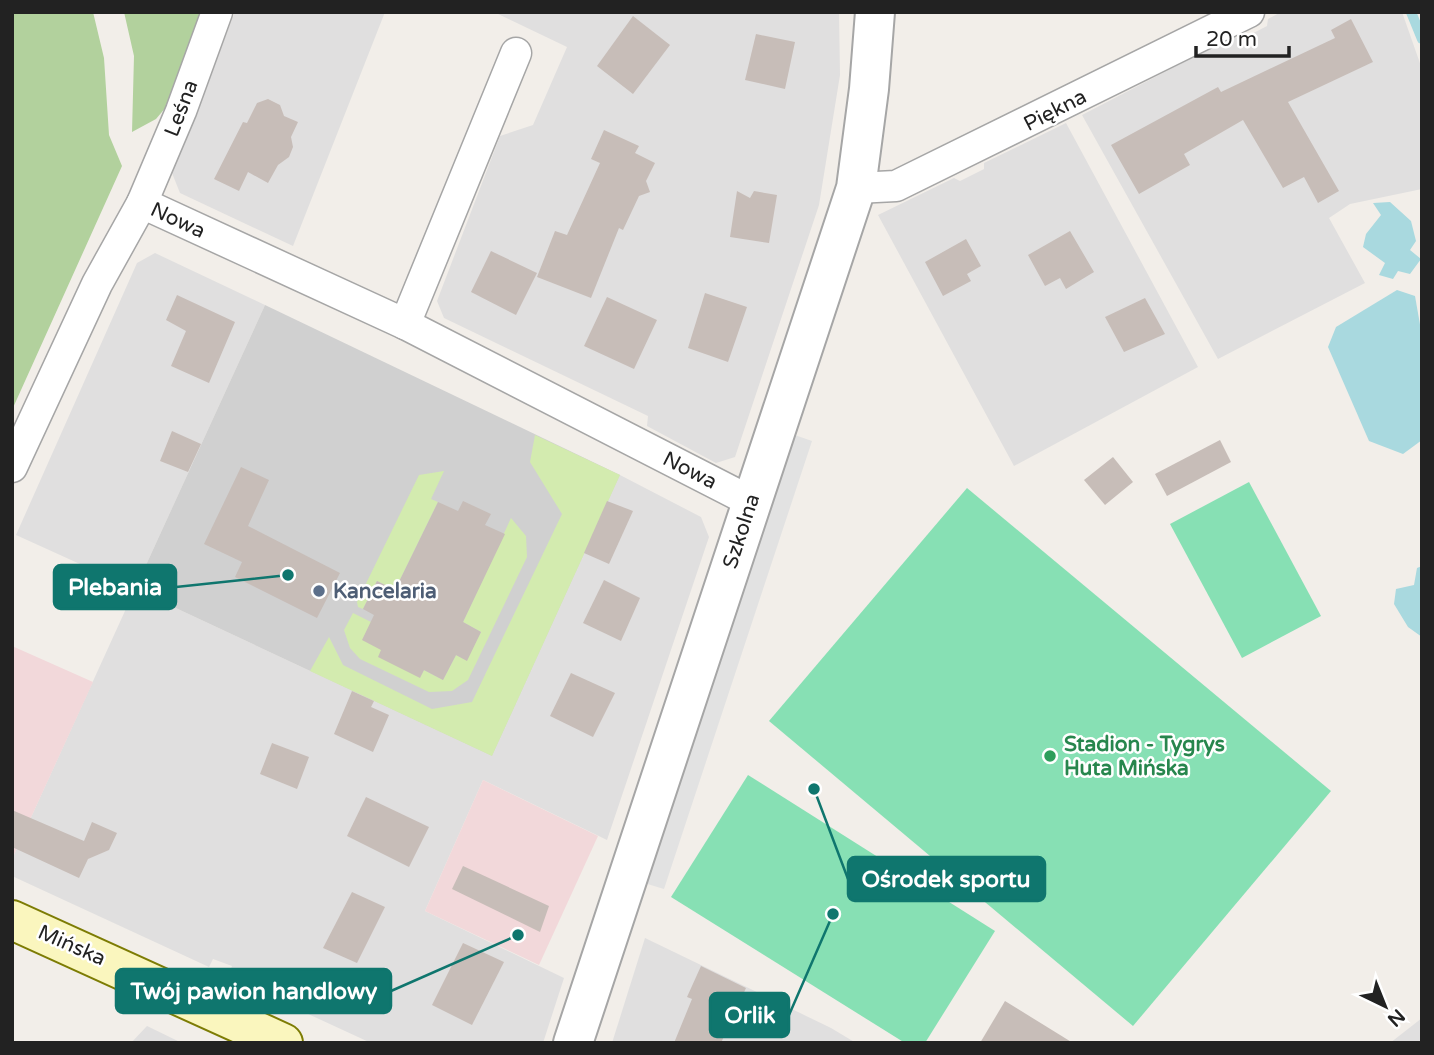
<svg xmlns="http://www.w3.org/2000/svg" width="1434" height="1055" font-family="'Varela Round',sans-serif">
<style>
.residential{fill:#e0dfdf}
.commercial{fill:#f2d8da}
.religious{fill:#d0d0d0}
.grass{fill:#d3ebaf}
.forest{fill:#b2d19d}
.pitch{fill:#87e0b4}
.parking{fill:#e2e2e2}
.water{fill:#a9d9df}
.lines{fill:none;stroke-linecap:round;stroke-linejoin:round}
.stream{stroke:#a9d9df;stroke-width:10}
.building{fill:#c7bdb8}
.minor-casing{stroke:#a6a6a6;stroke-width:33}
.tertiary-casing{stroke:#a6a6a6;stroke-width:42}
.secondary-casing{stroke:#7d7c04;stroke-width:42}
.minor{stroke:#fff;stroke-width:30}
.tertiary{stroke:#fff;stroke-width:38}
.secondary{stroke:#faf6be;stroke-width:38}
.service-dot{fill:#5c6f8a;stroke:#fff;stroke-width:2.5}
.leisure-dot{fill:#2e9e5b;stroke:#fff;stroke-width:2.5}
.labels{text-anchor:middle;stroke-width:5;stroke-linejoin:round;paint-order:stroke}
.street-label{font-size:21px;fill:#222;stroke:#fff}
.service-label{font-size:21px;font-weight:bold;fill:#4e5e75;stroke:#fff;text-anchor:start}
.leisure-label{font-size:21px;font-weight:bold;fill:#27864d;stroke:#fff;text-anchor:start}
.leader{fill:none;stroke:#0f766e;stroke-width:2.5}
.callout-dot{fill:#0f766e;stroke:#fff;stroke-width:2.5}
.callout{fill:#0f766e;stroke:#0f766e;stroke-width:2.5}
.callout-label{font-size:23px;text-anchor:middle;font-weight:bold;fill:#fff}
</style>
<rect width="100%" height="100%" fill="#f2eee9"/>
<!-- residential -->
<g class="residential">
<path d="M235,12H385L293,246L180,193L172,173Z"/>
<path d="M494,12H839L840,75L819,205L735,457L716,463L647,426L648,416L444,318L437,301L500,136L533,125L567,47Z"/>
<path d="M1281,12H1402L1422,69V189L1350,204L1329,218L1365,283L1218,359L1082,115L1234,36L1240,40L1267,26L1268,19Z"/>
<path d="M1066,123L1198,367L1014,466L878,215L954,178L960,181L984,169V163Z"/>
<path d="M155,253L265,305L135,589L492,756L620,475L701,517L709,537L607,840L483,780L425,911L564,978L543,1043H371L228,977L232,966L213,959L209,967L12,876V859L135,589L16,535L137,263Z"/>
<path d="M645,938L831,1028L856,1043H612Z"/>
<path d="M1422,1018V1043H1390Z"/>
<path d="M147,1026L182,1043H131Z"/>
</g>
<!-- commercial -->
<g class="commercial">
<path d="M12,646L93,682L12,859Z"/>
<path d="M483,780L598,836L539,965L425,911Z"/>
</g>
<!-- religious -->
<path class="religious" d="M265,305L620,475L492,756L135,589Z"/>
<!-- grass -->
<g class="grass">
<path d="M535,435L620,475L492,756L310,671L329,637L343,665L432,709L472,702L562,514L530,462Z"/>
<path d="M444,471L431,499L438,502L395,590L377,581L363,609L358,607L357,602L419,475Z"/>
<path d="M511,518L526,536L527,557L468,680L452,691L429,692L360,659L350,648L344,630L353,613L371,622L381,650L420,677L424,670L443,680L456,655L466,660L481,632L463,622Z"/>
</g>
<!-- forest -->
<g class="forest">
<path d="M12,12H93L104,58L109,135L122,166L12,410Z"/>
<path d="M124,12H201L172,100L156,119L132,132L134,56Z"/>
</g>
<!-- pitch -->
<g class="pitch">
<path d="M1249,482L1321,616L1242,658L1170,524Z"/>
<path d="M967,488L1331,791L1133,1026L769,721Z"/>
<path d="M748,775L995,931L925,1043H905L671,897Z"/>
</g>
<!-- parking -->
<path class="parking" d="M789,433L812,441L664,889L641,882Z"/>
<!-- water -->
<g class="water">
<path d="M1390,202L1411,221L1416,241L1410,250L1421,259L1410,274L1398,271L1393,279L1379,275L1385,263L1363,247L1366,234L1381,215L1373,203Z"/>
<path d="M1397,290L1415,296L1422,336V440L1403,454L1369,441L1328,347L1336,327Z"/>
<path d="M1422,566V637L1408,627L1394,604L1396,589L1414,585L1417,568Z"/>
</g>
<g class="lines">
<!-- stream -->
<path class="stream" d="M1411,12L1422,39"/>
</g>
<!-- building -->
<g class="building">
<path d="M633,16L670,45L633,94L597,66Z"/>
<path d="M1351,19L1373,62L1288,102L1339,191L1318,203L1304,177L1283,188L1243,120L1184,154L1190,165L1139,194L1111,145L1218,87L1221,92L1335,38L1331,30Z"/>
<path d="M756,34L795,42L785,89L745,80Z"/>
<path d="M268,99L280,105L284,116L298,122L291,137L293,147L289,157L278,165L268,183L248,172L239,191L214,179L243,122L247,123L257,103Z"/>
<path d="M604,130L639,146L635,153L655,163L646,181L650,192L639,196L623,230L619,228L591,298L537,277L555,231L567,235L600,163L591,159Z"/>
<path d="M737,191L750,198L754,191L777,195L769,243L730,237Z"/>
<path d="M1070,231L1094,272L1066,289L1060,278L1045,286L1028,255Z"/>
<path d="M966,239L981,266L967,274L971,281L943,296L925,262Z"/>
<path d="M491,251L537,273L516,315L471,292Z"/>
<path d="M705,293L747,307L728,362L688,348Z"/>
<path d="M177,295L235,322L209,383L171,366L186,331L166,320Z"/>
<path d="M607,297L657,320L634,369L584,346Z"/>
<path d="M1145,298L1165,334L1124,352L1105,317Z"/>
<path d="M172,431L201,444L188,472L160,461Z"/>
<path d="M1220,440L1231,462L1167,496L1155,474Z"/>
<path d="M1113,457L1133,482L1105,505L1084,480Z"/>
<path d="M241,467L269,480L248,526L340,573L317,618L235,577L242,562L204,544Z"/>
<path d="M463,501L491,514L485,525L505,534L463,622L481,632L467,661L456,655L443,680L424,670L420,678L378,657L381,650L362,640L374,615L363,609L377,581L395,590L438,502L458,511Z"/>
<path d="M607,501L633,511L609,564L584,553Z"/>
<path d="M604,580L640,598L621,641L583,623Z"/>
<path d="M571,673L615,693L593,737L550,716Z"/>
<path d="M352,691L374,701L371,707L389,715L373,752L334,734Z"/>
<path d="M272,743L309,757L297,789L260,774Z"/>
<path d="M366,797L429,827L409,867L347,836Z"/>
<path d="M12,810L84,841L92,822L117,833L109,850L88,859L79,878L12,847Z"/>
<path d="M463,866L549,906L540,932L452,889Z"/>
<path d="M352,892L385,907L357,963L323,948Z"/>
<path d="M463,943L504,962L472,1025L432,1005Z"/>
<path d="M701,966L746,988L721,1043H674L692,999L687,997Z"/>
<path d="M1005,1001L1073,1043H980Z"/>
</g>
<g class="lines">
<!-- minor casing -->
<g class="minor-casing">
<g id="minor">
<path d="M856,188L896,186L1249,12"/>
<path d="M142,203L181,111L217,12"/>
<path d="M405,324L516,53"/>
<path d="M12,467L97,284L142,203L405,324L750,501"/>
</g>
</g>
<!-- tertiary casing -->
<g class="tertiary-casing">
<path id="tertiary" d="M573,1043L856,188L869,89L875,12"/>
</g>
<!-- secondary casing -->
<g class="secondary-casing">
<path id="secondary" d="M12,920L283,1043"/>
</g>
<!-- minor -->
<use href="#minor" class="minor"/>
<!-- tertiary -->
<use href="#tertiary" class="tertiary"/>
<!-- secondary -->
<use href="#secondary" class="secondary"/>
</g>
<!-- markers -->
<circle class="service-dot" cx="319" cy="591" r="7"/>
<circle class="leisure-dot" cx="1050" cy="756" r="7"/>
<g class="labels">
<!-- street labels -->
<g class="street-label">
<text transform="translate(181 108) rotate(-69)" y="7">Leśna</text>
<text transform="translate(1055 110) rotate(-27)" y="7">Piękna</text>
<text transform="translate(178 220) rotate(25)" y="7">Nowa</text>
<text transform="translate(690 470) rotate(27)" y="7">Nowa</text>
<text transform="translate(741 531) rotate(-72)" y="7">Szkolna</text>
<text transform="translate(72 945) rotate(24)" y="7">Mińska</text>
</g>
<!-- service labels -->
<g class="service-label">
<text x="333" y="598">Kancelaria</text>
</g>
<!-- leisure labels -->
<g class="leisure-label">
<text x="1064" y="751">Stadion - Tygrys<tspan x="1064" dy="24">Huta Mińska</tspan></text>
</g>
</g>
<!-- callouts -->
<path class="leader" d="M288 575L176 587M814 789L848 879M518 935L391 991M833 914L789 1015"/>
<g class="callout-dot">
<circle cx="288" cy="575" r="7"/>
<circle cx="814" cy="789" r="7"/>
<circle cx="518" cy="935" r="7"/>
<circle cx="833" cy="914" r="7"/>
</g>
<g class="callout">
<rect x="54" y="565" width="122" height="44" rx="7"/>
<rect x="848" y="857" width="197" height="44" rx="7"/>
<rect x="116" y="969" width="275" height="44" rx="7"/>
<rect x="710" y="993" width="79" height="44" rx="7"/>
</g>
<g class="callout-label">
<text x="115" y="595">Plebania</text>
<text x="946" y="887">Ośrodek sportu</text>
<text x="254" y="999">Twój pawion handlowy</text>
<text x="750" y="1023">Orlik</text>
</g>
<!-- border -->
<rect width="1434" height="1055" fill="none" stroke="#222222" stroke-width="28"/>
<!-- north arrow -->
<g transform="translate(1385 1006) rotate(137)" stroke="#ffffff" stroke-width="5" paint-order="stroke">
<path d="M0-5L12 26L0 18L-12 26Z" fill="#222222"/>
<text y="-10" font-size="19" font-weight="bold" text-anchor="middle" fill="#222222">N</text>
</g>
<!-- scale -->
<path d="M1196 46v10h93v-10" fill="none" stroke="#222222" stroke-width="3.5"/>
<text x="1206" y="46" font-size="21" fill="#222222" stroke="#ffffff" stroke-width="5" paint-order="stroke">20 m</text>
</svg>
